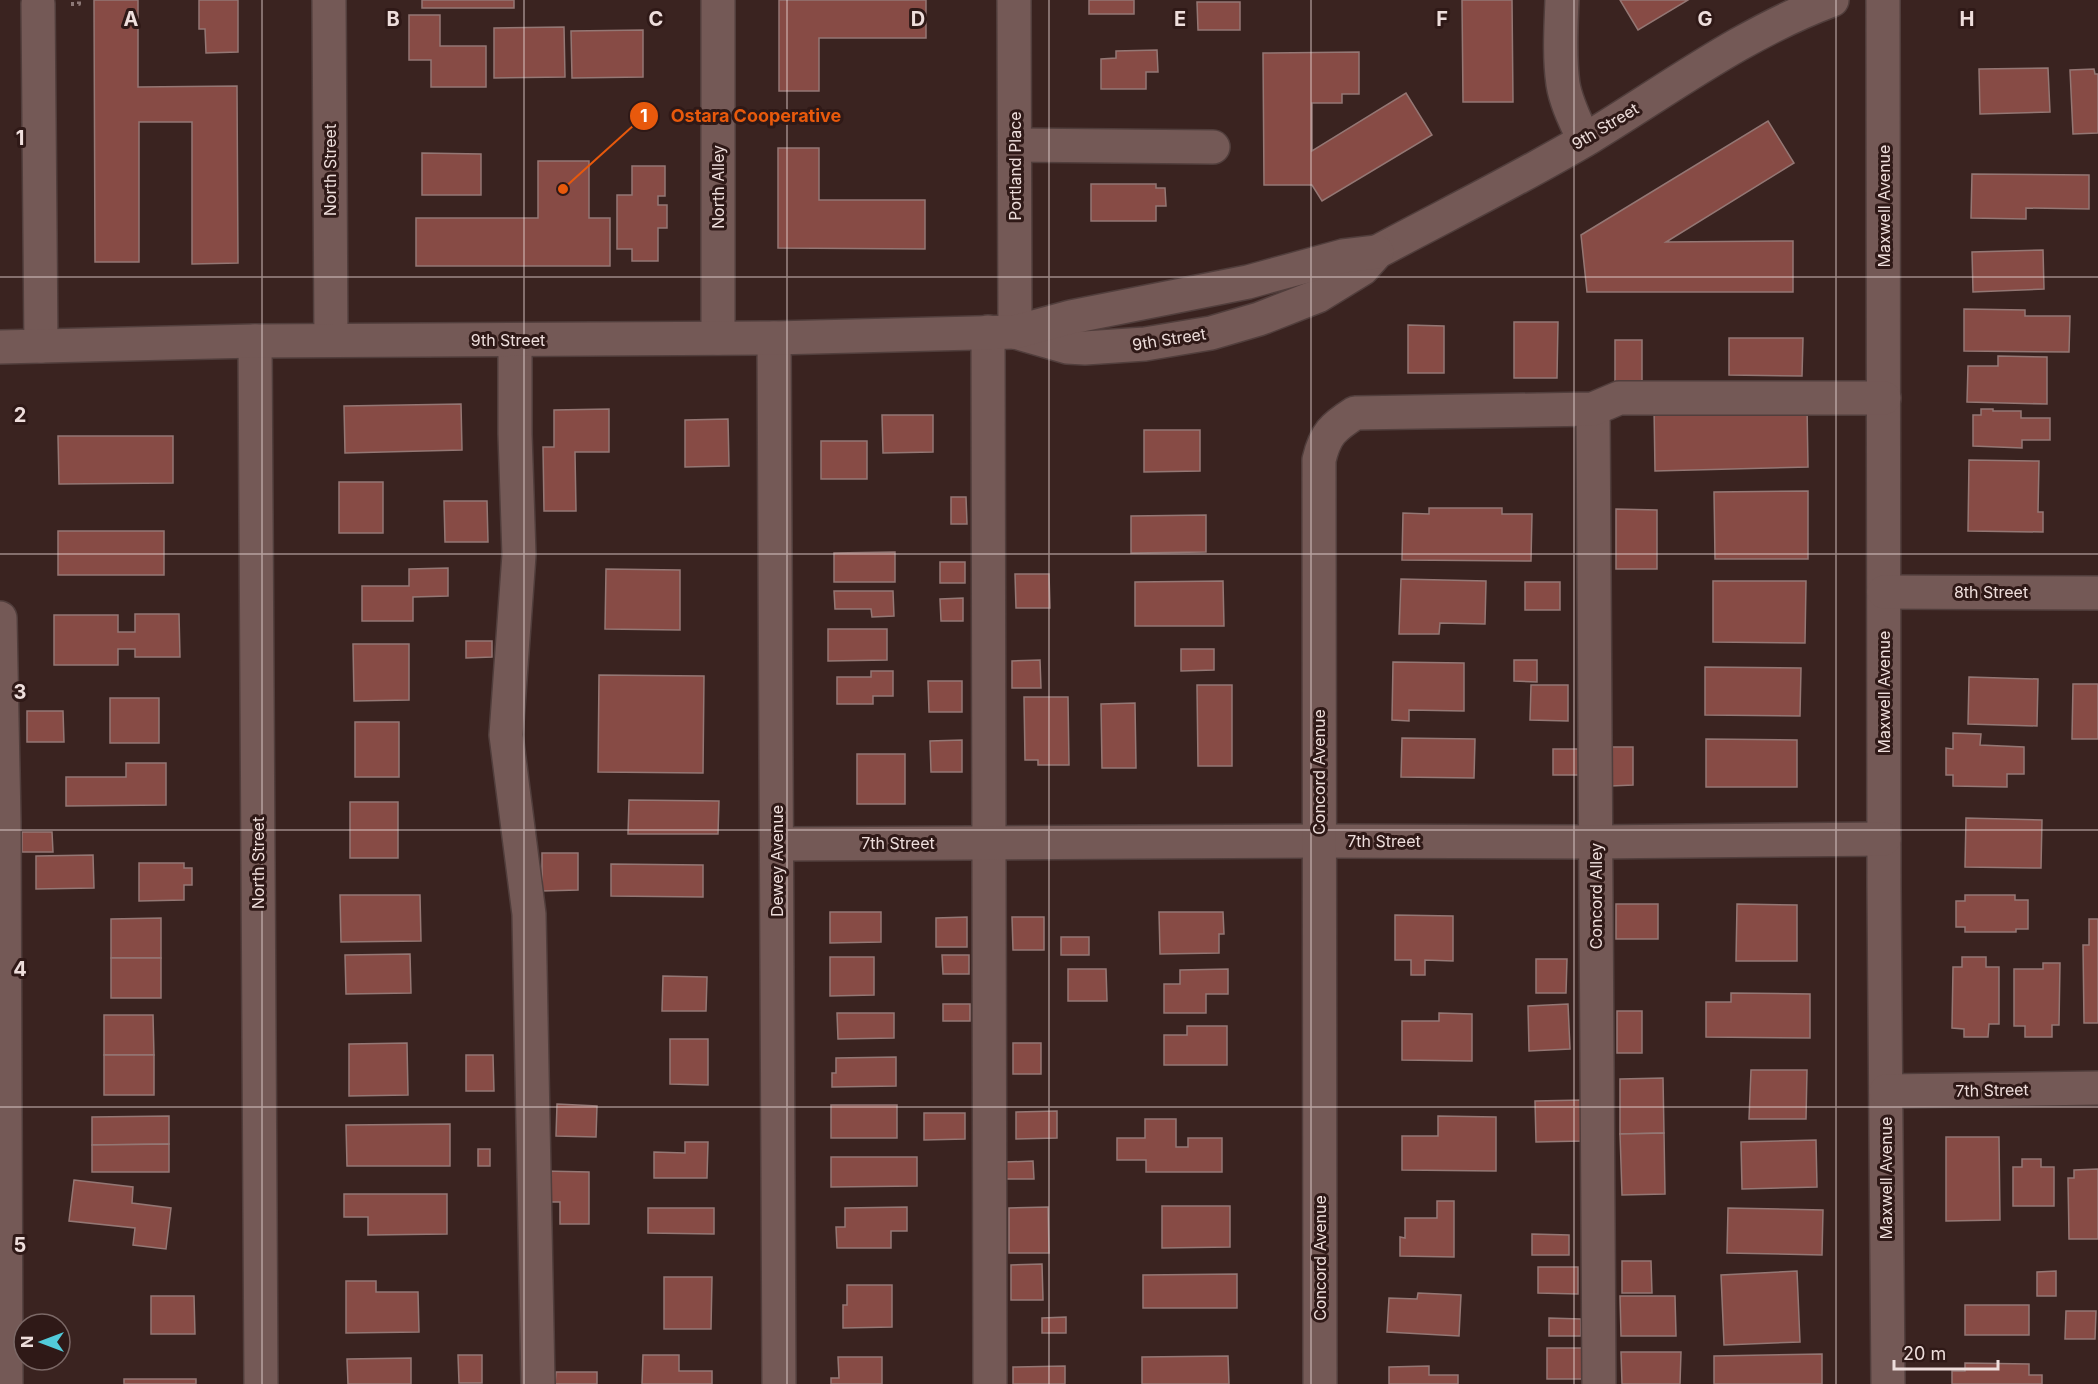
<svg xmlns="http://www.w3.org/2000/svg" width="2098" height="1384" font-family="Inter,sans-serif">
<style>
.building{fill:#874b45;stroke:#947774;stroke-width:1.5}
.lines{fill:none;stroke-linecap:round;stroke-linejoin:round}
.minor-casing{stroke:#513e3c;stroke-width:36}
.path{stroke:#8d7977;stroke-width:4;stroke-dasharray:3 4.5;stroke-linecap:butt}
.minor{stroke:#745956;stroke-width:33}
.grid{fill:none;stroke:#eededc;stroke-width:1.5;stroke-opacity:0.55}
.labels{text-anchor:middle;stroke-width:6;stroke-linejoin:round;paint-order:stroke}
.street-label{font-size:16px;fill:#eededc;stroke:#2f1917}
.grid-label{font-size:20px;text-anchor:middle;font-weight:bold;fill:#eededc;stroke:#2f1917;stroke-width:6;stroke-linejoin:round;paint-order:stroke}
.leader{fill:none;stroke:#e8590c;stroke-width:2}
.callout-dot{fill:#e8590c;stroke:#2f1917;stroke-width:2}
.mark-label{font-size:18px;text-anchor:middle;font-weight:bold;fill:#fff}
.callout-label{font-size:18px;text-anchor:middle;font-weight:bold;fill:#e8590c;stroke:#2f1917;stroke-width:6;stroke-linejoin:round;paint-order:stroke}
</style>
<rect width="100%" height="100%" fill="#3a2320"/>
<!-- building -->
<g class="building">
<path d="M94,0H138V87L237,86L238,263L192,264V122H139V262H95Z"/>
<path d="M199,0H238V52L206,53L205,29H199Z"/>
<rect x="422" y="0" width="92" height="8"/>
<path d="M779,0H926V38H819V91H779Z"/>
<rect x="1089" y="0" width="45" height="14"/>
<path d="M1462,0H1512L1513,102H1463Z"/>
<path d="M1620,0H1688L1638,30Z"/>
<path d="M1197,2H1240V30H1198Z"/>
<path d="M409,15H440V46H486V87H431V60H409Z"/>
<path d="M564,27L565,77L494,78V28Z"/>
<path d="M643,30V77L572,78L571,31Z"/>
<path d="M1157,50L1158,72H1146V89H1101V59L1116,58V51Z"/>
<path d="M1359,52V94H1342V103H1312V151L1406,93L1432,135L1322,201L1312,185H1264L1263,53Z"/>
<path d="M2048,68L2050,112L1980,114L1979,69Z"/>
<path d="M2094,69L2095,74H2098V133L2073,134L2070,70Z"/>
<path d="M1768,121L1794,163L1666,242L1793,241V292H1587L1581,235Z"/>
<path d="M778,148H819V200H925V249L778,248Z"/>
<path d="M422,153L481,154V195H422Z"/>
<path d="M538,161H589V218H610V266H416V218H538Z"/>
<path d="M632,166H665V196H658V205H667V228H658V261H632V249H617V195H632Z"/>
<path d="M1972,174L2089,175V209L2026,208V219L1971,218Z"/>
<path d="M1091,184H1156V188H1165L1166,206H1156V221H1091Z"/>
<path d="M2043,250L2044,289L1973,292L1972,252Z"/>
<path d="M1964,309L2025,310V316H2070L2069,352L1964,351Z"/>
<path d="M1514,322H1558L1557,378H1514Z"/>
<path d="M1408,325L1444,326V373H1408Z"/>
<path d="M1729,338H1803L1802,376L1729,375Z"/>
<rect x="1615" y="340" width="27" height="45"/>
<path d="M1998,356L2047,357V404L1967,402L1968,366H1998Z"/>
<path d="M461,404L462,450L345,453L344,406Z"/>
<path d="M1807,404L1808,467L1655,471L1654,407Z"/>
<path d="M609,409V452H575L576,511H544L543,447H554V410Z"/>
<path d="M1981,409H1993V411H2021V418H2050V440H2022V448L1973,446V415H1981Z"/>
<path d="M882,415H933V452L883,453Z"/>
<path d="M728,419L729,466L685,467V420Z"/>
<path d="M1144,430H1200V471L1144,472Z"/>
<path d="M58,436H173V483L59,484Z"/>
<rect x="821" y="441" width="46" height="38"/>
<path d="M1969,460L2039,461L2038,512H2043V532L1968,531Z"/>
<rect x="339" y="482" width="44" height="51"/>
<path d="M1808,491V559H1715L1714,492Z"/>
<path d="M951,497H966L967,524H951Z"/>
<path d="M444,501H487L488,542H445Z"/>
<path d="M1429,508H1502V514H1532L1531,561L1402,560L1403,513L1429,514Z"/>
<path d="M1616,509L1657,510V569H1616Z"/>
<path d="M1206,515V552L1131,553V516Z"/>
<rect x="58" y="531" width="106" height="44"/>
<path d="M895,552V582H834V553Z"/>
<rect x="940" y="562" width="25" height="21"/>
<path d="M448,568V596L413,597V621H362V586H409V569Z"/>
<path d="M606,569L680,570V630L605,629Z"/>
<path d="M1015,574H1049L1050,608H1016Z"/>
<path d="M1401,579L1486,581L1485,624L1440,623L1439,634H1399Z"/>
<path d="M1223,581L1224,626H1135V582Z"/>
<path d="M1713,581H1806L1805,643L1713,642Z"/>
<rect x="1525" y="582" width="35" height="28"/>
<path d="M834,591H893L894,616L872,617L871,609H835Z"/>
<path d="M963,598V621H941L940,599Z"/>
<path d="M135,614H179L180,657H135V649H118V665H54V615H118V632H135Z"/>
<path d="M828,629H887V660L828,661Z"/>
<path d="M466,641H492V657L466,658Z"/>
<path d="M353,644H409V700L354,701Z"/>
<path d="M1181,649H1214V670L1181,671Z"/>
<path d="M1040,660L1041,688H1012V661Z"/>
<path d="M1514,660H1537V682L1514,681Z"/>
<path d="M1393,662L1464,663V711L1409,710V721L1392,720Z"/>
<path d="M1705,667L1801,668L1800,716L1705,715Z"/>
<path d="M871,671H893V696H873V704H837V677H871Z"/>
<path d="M599,675L704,676L703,773L598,772Z"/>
<path d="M1969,677L2038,679L2037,726L1968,724Z"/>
<path d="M928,681H962V712H929Z"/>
<path d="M2073,684H2098V739H2072Z"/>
<path d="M1197,685H1232V766H1198Z"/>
<path d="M1531,685H1568V721L1530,720Z"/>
<path d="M1024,697H1068L1069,765H1038V760H1025Z"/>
<rect x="110" y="698" width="49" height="45"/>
<path d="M1135,703L1136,768H1102L1101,704Z"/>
<path d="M27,711H63L64,742H27Z"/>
<rect x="355" y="722" width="44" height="55"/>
<path d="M1953,733L1981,734L1980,745L2024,747V774H2007V787L1953,786V775H1946V748L1953,749Z"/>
<path d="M1402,738L1475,739L1474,778L1401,777Z"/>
<path d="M1706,739L1797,740V787H1706Z"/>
<path d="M962,740V772H931L930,741Z"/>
<path d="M1610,747H1633V785L1611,786Z"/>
<rect x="1553" y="749" width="28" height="26"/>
<rect x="857" y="754" width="48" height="50"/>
<path d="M126,763H166V805L66,806V777H126Z"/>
<path d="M629,800L719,801L718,834H628Z"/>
<rect x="350" y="802" width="48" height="56"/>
<path d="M1966,818L2042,820L2041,868L1965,867Z"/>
<path d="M22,832H52L53,852H22Z"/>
<path d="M542,853H578V890L542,891Z"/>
<path d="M93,855L94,888L36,889V856Z"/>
<path d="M139,863H184V868H192V885H184V900L139,901Z"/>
<path d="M611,864L703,865V897L611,896Z"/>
<path d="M340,895H420L421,941L341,942Z"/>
<path d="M1965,895H2015V900H2028V929H2016V932H1965V927H1956V901H1965Z"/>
<rect x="1616" y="904" width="42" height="35"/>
<path d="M1737,904L1797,905V961H1736Z"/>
<path d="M830,912H881V942L830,943Z"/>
<path d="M1159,912H1223L1224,934H1219V953L1160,954Z"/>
<path d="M1395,915L1453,916V961L1425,960V975H1411V960H1395Z"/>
<path d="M967,917V947H936V918Z"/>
<path d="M1012,917H1044V950H1013Z"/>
<path d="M161,918V958H111V919Z"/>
<path d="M2089,919H2098V1023H2084L2083,945H2089Z"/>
<rect x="1061" y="937" width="28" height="18"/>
<path d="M410,954L411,993L346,994L345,955Z"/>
<path d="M942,955H969V974H943Z"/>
<path d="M830,957H874V995L830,996Z"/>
<path d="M1962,957H1986V967H1999V1024H1989L1988,1037H1964V1029L1952,1028L1953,967H1962Z"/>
<rect x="111" y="958" width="50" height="40"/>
<path d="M1536,959H1567L1566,993H1536Z"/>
<path d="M2043,963H2060L2059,1025H2052V1037H2025V1026H2014V969H2043Z"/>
<path d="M1068,969H1106L1107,1001H1068Z"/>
<path d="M1228,969V994H1206V1013H1164V984H1180V970Z"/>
<path d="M663,976L707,977L706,1011H662Z"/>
<path d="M1731,993L1810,994V1038L1706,1037V1002H1731Z"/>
<rect x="943" y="1004" width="27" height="17"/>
<path d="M1568,1004L1570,1049L1529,1051L1528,1006Z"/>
<rect x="1617" y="1011" width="25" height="42"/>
<path d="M837,1013H894V1038L838,1039Z"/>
<path d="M1439,1013L1472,1014V1061L1402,1060V1021H1439Z"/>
<path d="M104,1015H153L154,1055H104Z"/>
<path d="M1187,1026H1227V1065H1164V1035H1187Z"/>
<path d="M670,1039H708V1085L670,1084Z"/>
<path d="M407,1043L408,1095L349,1096V1044Z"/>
<rect x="1013" y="1043" width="28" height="31"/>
<rect x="104" y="1055" width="50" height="40"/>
<path d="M466,1055H493L494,1091H466Z"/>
<path d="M896,1057V1086L832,1087V1073H836V1058Z"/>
<path d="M1751,1070H1807L1806,1119H1749Z"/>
<path d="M1663,1078L1664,1133L1620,1134V1079Z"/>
<path d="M1583,1100V1141L1536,1142L1535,1101Z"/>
<path d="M557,1104L597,1106L596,1137L556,1136Z"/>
<rect x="831" y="1105" width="66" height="33"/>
<path d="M1057,1111V1138L1016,1139V1112Z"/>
<path d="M924,1113H965V1139L924,1140Z"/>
<path d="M169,1116V1144L92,1145V1117Z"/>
<path d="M1438,1116L1496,1117V1171L1402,1170V1136H1438Z"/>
<path d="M1145,1119H1176V1147H1188V1138H1222V1172H1146V1160H1117V1138H1145Z"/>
<path d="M450,1124V1166H347L346,1125Z"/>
<path d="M1664,1133L1665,1194L1622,1195L1620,1134Z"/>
<path d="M1946,1137H1999L2000,1220L1946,1221Z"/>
<path d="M1816,1140L1817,1187L1742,1189L1741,1142Z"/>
<path d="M685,1142H708L707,1178H654V1152L685,1153Z"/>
<path d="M169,1144V1172H92V1145Z"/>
<rect x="478" y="1149" width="12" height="17"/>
<path d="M831,1157H917V1186L831,1187Z"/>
<path d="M2022,1159H2041V1167H2054V1206H2013V1167H2022Z"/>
<path d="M1033,1161L1034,1179H1006V1162Z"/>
<path d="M2098,1169V1239H2069L2068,1178H2074V1170Z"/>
<path d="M544,1171L589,1172V1224H560V1202H544Z"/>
<path d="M74,1180L133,1187L132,1203L171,1208L166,1249L133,1245L135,1228L69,1221Z"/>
<path d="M344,1194H447V1234L368,1235V1217H344Z"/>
<path d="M1437,1201H1454V1257L1400,1256V1237L1405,1238V1218H1437Z"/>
<path d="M1162,1206H1230V1247L1162,1248Z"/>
<path d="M907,1207V1231H891V1248H837L836,1227H845V1208Z"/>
<path d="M1048,1207L1049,1253H1009V1208Z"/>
<path d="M648,1208H714V1234L648,1233Z"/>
<path d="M1728,1208L1823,1210L1822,1255L1727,1253Z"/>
<path d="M1532,1234L1569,1235V1255H1532Z"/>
<path d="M1622,1261H1651L1652,1293H1622Z"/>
<path d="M1042,1264L1043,1300H1011V1265Z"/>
<path d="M1538,1267H1578V1294L1538,1293Z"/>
<path d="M1797,1271L1800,1342L1724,1345L1721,1275Z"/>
<path d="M2056,1271V1296H2037V1272Z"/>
<path d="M1237,1274V1308H1143V1275Z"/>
<path d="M664,1277H712L711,1329H664Z"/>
<path d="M346,1281H376V1292H418L419,1332L346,1333Z"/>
<path d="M847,1285H892V1327L843,1328V1305H847Z"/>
<path d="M1418,1293L1461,1295L1459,1336L1387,1332L1389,1298L1417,1299Z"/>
<path d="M151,1296H194L195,1334H151Z"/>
<path d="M1620,1296H1675L1676,1336H1621Z"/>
<rect x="1965" y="1305" width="64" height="30"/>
<path d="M2066,1311H2096L2095,1339H2065Z"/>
<path d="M1066,1317V1333H1042V1318Z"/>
<path d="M1549,1318L1581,1319V1336H1549Z"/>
<path d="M1547,1348H1585L1586,1379H1547Z"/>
<path d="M1621,1352H1681L1680,1384H1622Z"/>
<path d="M1822,1354V1384H1714V1356Z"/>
<path d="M458,1355H482V1383H459Z"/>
<path d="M643,1355H679V1371H712V1384H642Z"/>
<path d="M1228,1356L1229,1384H1142V1357Z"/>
<path d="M838,1357H882V1384H831V1378H839Z"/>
<path d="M411,1358V1384H348L347,1359Z"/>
<path d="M1965,1363L2029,1364V1375H2042V1384H1952V1371H1965Z"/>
<path d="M1065,1366V1384H1013V1367Z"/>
<path d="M1429,1366V1375H1458V1384H1389V1367Z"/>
<path d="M556,1372H597V1384H555Z"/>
<rect x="124" y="1379" width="72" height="5"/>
</g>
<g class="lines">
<!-- minor casing -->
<g class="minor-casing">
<g id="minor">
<path d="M329,0L331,340"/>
<path d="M718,0V338"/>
<path d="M1014,0L1015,332"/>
<path d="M1562,0C1561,27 1559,56 1563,84C1566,103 1576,122 1584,140"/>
<path d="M1883,0L1884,887L1888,1384"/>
<path d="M38,4L41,346"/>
<path d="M1015,145L1213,147"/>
<path d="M988,332L990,1384"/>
<path d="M1015,332L1067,347L1085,348L1145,344L1211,333L1259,319L1318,296L1362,269L1377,252C1448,214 1521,178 1590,137C1669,89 1745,32 1832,0"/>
<path d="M774,338L779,1384"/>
<path d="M515,340V434L519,555L506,735L529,914L538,1384"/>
<path d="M255,341L261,1384"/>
<path d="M0,347L255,341L774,338L1015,332L1071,317L1248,282L1343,256L1377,252"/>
<path d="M1593,409L1599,1384"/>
<path d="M1884,592L2098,593"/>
<path d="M0,618L4,822L6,1384"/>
<path d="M777,844L1319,841L1596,842L1884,839"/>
<path d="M1886,1091L2098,1088"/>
<path d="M1320,1384L1319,460C1325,434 1333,427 1355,413L1593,409L1619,398H1884"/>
</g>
</g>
<!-- path -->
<path class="path" d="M71,4H79V0"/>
<!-- minor -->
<use href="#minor" class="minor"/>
</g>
<!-- grid -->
<path class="grid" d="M262,0V1384M524,0V1384M787,0V1384M1049,0V1384M1311,0V1384M1574,0V1384M1836,0V1384M0,277H2098M0,554H2098M0,830H2098M0,1107H2098"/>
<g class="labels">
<!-- street labels -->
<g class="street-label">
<text transform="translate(1605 126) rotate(-31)" y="6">9th Street</text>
<text transform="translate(1015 166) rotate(-90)" y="6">Portland Place</text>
<text transform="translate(330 170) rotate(-90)" y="6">North Street</text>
<text transform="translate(718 187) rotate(-90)" y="6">North Alley</text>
<text transform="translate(1884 206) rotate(-90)" y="6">Maxwell Avenue</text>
<text transform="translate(1169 339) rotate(-9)" y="6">9th Street</text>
<text x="508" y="346">9th Street</text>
<text x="1991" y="598">8th Street</text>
<text transform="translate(1884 692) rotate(-90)" y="6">Maxwell Avenue</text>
<text transform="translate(1319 772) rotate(-90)" y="6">Concord Avenue</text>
<text x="1384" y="847">7th Street</text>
<text x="898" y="849">7th Street</text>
<text transform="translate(777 861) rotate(-90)" y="6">Dewey Avenue</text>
<text transform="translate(258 863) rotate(-90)" y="6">North Street</text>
<text transform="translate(1596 896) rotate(-90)" y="6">Concord Alley</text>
<text transform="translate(1992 1090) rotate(-1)" y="6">7th Street</text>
<text transform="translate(1886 1178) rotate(-90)" y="6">Maxwell Avenue</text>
<text transform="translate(1320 1258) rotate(-90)" y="6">Concord Avenue</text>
</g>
</g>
<g class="grid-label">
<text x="131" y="26">A</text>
<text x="393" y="26">B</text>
<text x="656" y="26">C</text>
<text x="918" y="26">D</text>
<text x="1180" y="26">E</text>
<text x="1442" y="26">F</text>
<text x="1705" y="26">G</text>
<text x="1967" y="26">H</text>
<text x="20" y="145">1</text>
<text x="20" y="422">2</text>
<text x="20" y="699">3</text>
<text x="20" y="976">4</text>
<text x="20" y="1252">5</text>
</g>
<!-- callouts -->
<path class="leader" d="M563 189L644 116"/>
<g class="callout-dot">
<circle cx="563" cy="189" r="6"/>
<circle cx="644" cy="116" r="15"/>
</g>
<g class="mark-label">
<text x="644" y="122">1</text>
</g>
<g class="callout-label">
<text x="756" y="122">Ostara Cooperative</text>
</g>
<!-- north arrow -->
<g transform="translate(42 1342) rotate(270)"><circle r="28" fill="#2f1917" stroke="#7b6866" stroke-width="1.5"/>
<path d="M0-4.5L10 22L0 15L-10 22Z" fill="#52cbda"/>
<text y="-9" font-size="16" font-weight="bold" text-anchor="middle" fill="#eededc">N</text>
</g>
<!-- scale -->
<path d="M1894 1360v9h104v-9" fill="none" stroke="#eededc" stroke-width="3"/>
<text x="1903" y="1360" font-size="18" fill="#eededc" stroke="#2f1917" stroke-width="4.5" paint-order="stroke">20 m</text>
</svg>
